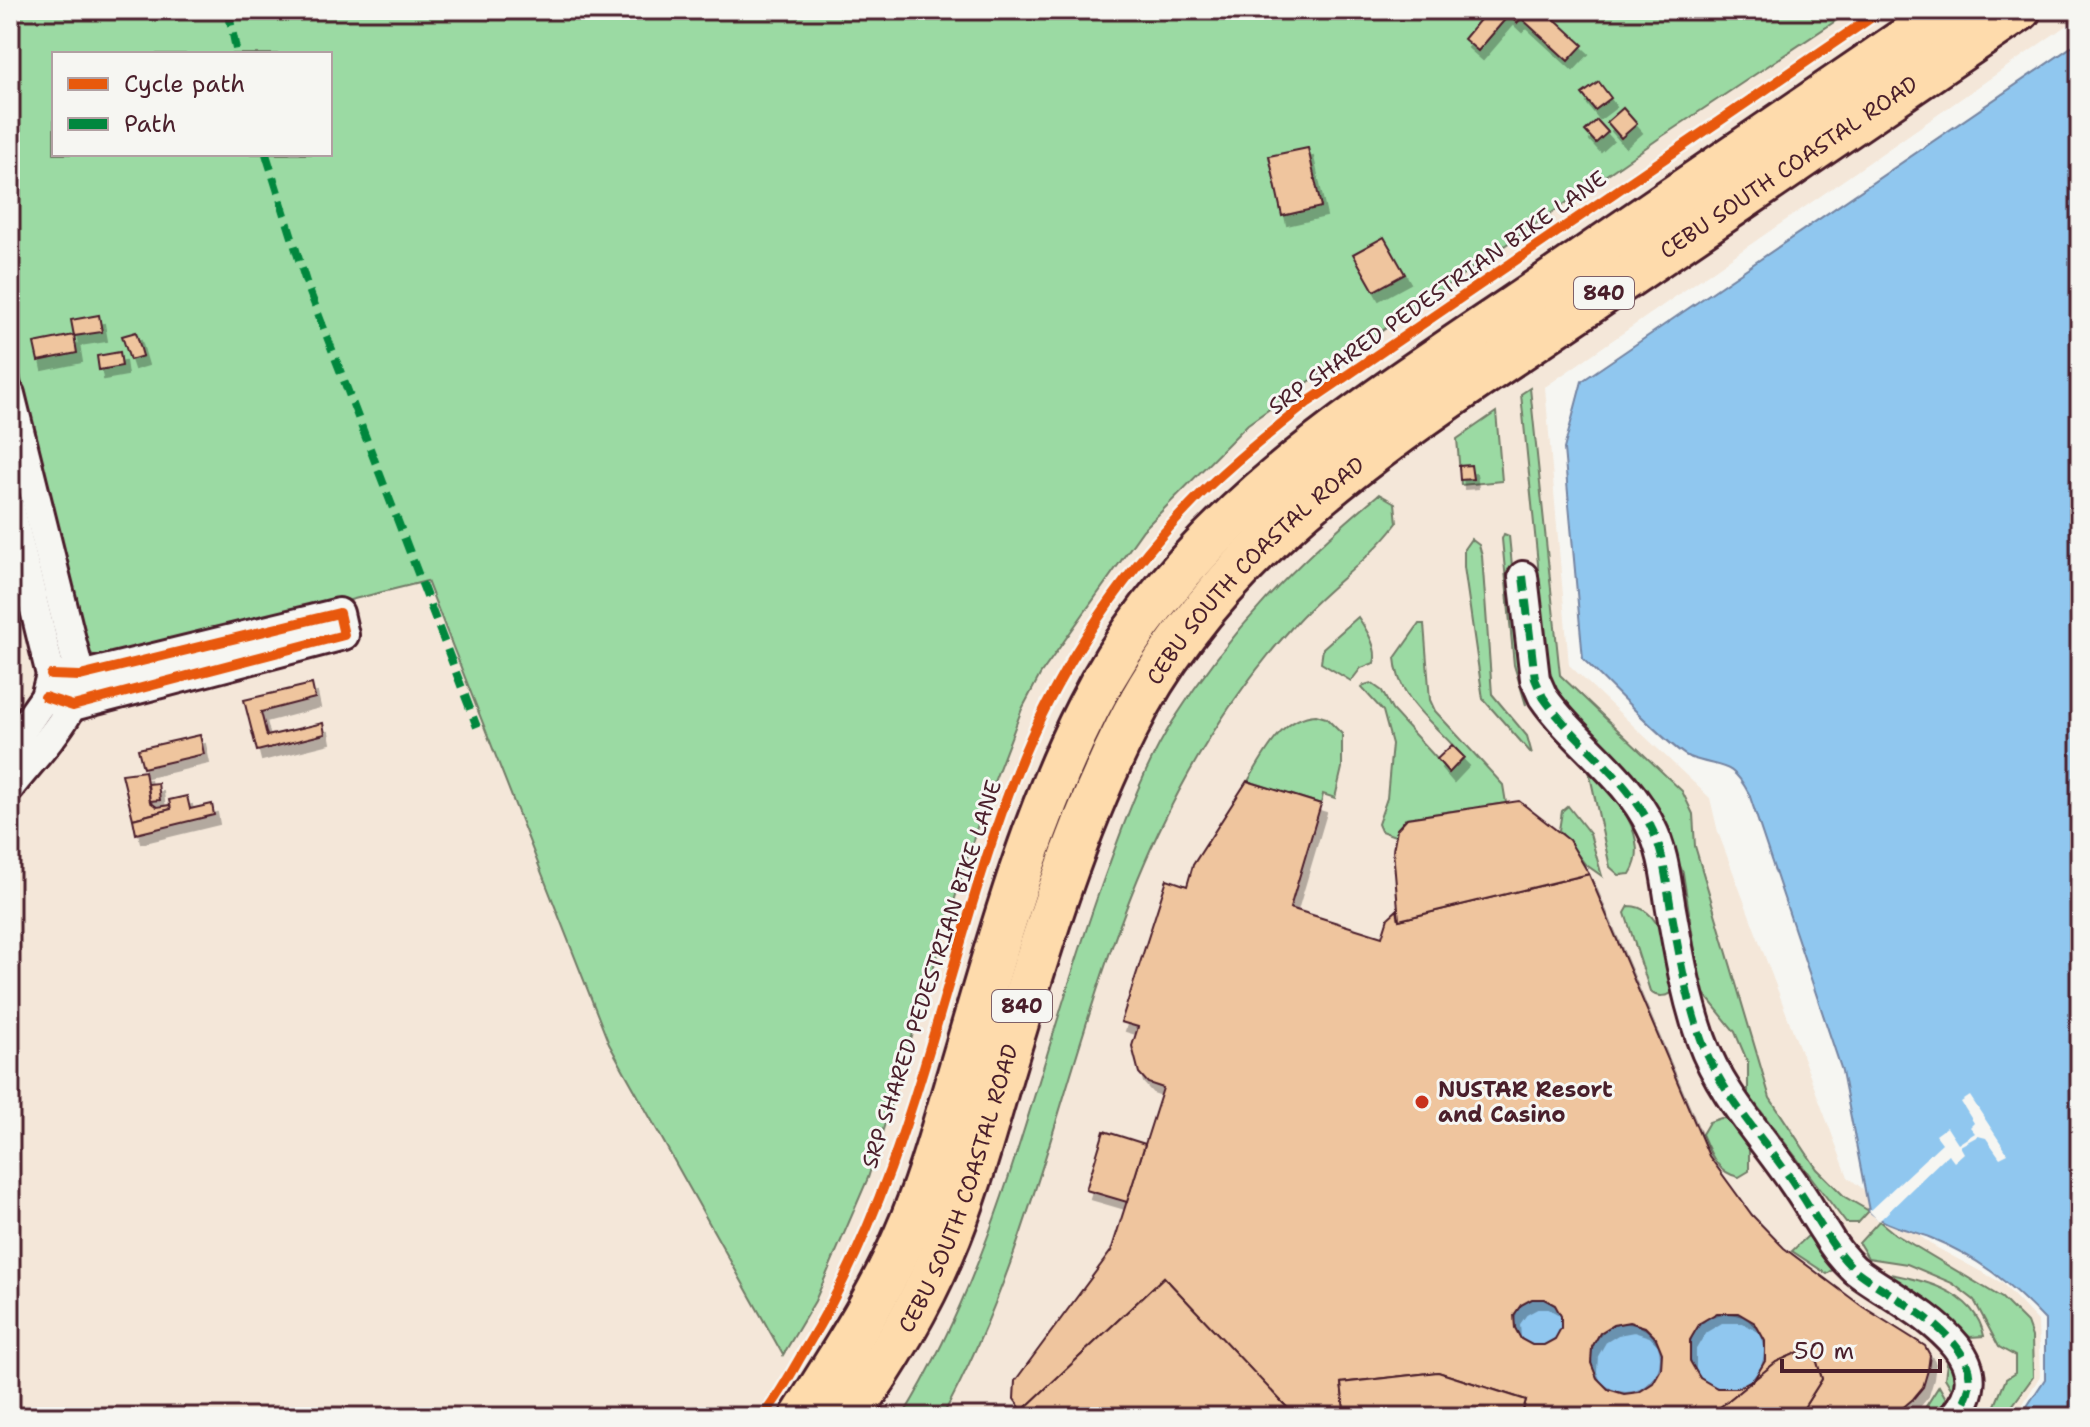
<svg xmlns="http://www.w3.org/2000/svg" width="2090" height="1427" font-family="'Shantell Sans',sans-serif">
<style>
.built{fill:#f4e7d9;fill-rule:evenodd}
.green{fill:#9bdaa3;stroke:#727c67;stroke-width:2;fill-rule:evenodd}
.water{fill:#90c7ef;stroke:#7484a1;stroke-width:2}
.pier{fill:#f6f6f2}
.building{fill:#efc59e;stroke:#4a1f2b;stroke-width:2;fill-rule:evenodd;filter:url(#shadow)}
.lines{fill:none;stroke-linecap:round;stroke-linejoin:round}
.minor-casing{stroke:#4a1f2b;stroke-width:34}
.highway-casing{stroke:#4a1f2b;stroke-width:48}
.minor{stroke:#f6f6f2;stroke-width:28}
.highway{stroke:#fedbac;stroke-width:42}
.quiet{stroke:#00873e;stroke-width:8;stroke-dasharray:16 8;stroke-linecap:butt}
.cycleway-casing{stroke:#f6f6f2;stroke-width:15}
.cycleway{stroke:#e8590c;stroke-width:10}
.poi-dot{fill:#c8321e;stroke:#f6f6f2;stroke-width:3}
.labels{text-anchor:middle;stroke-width:6;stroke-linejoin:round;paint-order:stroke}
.shield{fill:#f6f6f2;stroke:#7e6067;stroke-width:2}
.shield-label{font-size:20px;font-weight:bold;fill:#4a1f2b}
.street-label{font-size:22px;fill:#4a1f2b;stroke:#f6f6f2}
.poi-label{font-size:22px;font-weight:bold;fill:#4a1f2b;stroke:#f6f6f2;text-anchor:start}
</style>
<defs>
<filter id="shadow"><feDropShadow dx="5" dy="9" stdDeviation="0" flood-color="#0004"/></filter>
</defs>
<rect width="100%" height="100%" fill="#f6f6f2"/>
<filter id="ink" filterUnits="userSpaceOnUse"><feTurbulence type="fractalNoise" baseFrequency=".0125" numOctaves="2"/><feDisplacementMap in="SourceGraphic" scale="16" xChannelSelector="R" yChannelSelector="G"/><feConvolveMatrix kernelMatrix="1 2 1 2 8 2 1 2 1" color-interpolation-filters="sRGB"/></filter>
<g filter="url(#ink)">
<!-- built -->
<path class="built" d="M10,10H2080V16L1545,387L1569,665L1710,798L1718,832L1848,1177L1930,1244L2002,1283L2038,1321L2040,1376L2015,1417H10ZM54,54H330V154H54Z"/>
<!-- green -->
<g class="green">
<path d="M10,10H1852L1661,137L1248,424L1143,530L1040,675L1022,709L979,821L868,1178L815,1301L783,1355L609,1044L427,581L108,660L94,656L85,647L10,333ZM54,54H330V154H54Z"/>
<path d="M1530,388L1560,675L1682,791L1693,814L1695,846L1770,1098L1817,1169L1845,1197L1869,1211L1858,1223H1846L1748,1094V1063L1735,1032L1701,990L1683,873L1661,821L1552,693L1539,613L1538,564L1521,394Z"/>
<path d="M1496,412L1502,481L1461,485L1457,439Z"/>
<path d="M1379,494L1395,503L1397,523C1368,562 1325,589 1294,625C1238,687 1194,757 1158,833C1070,1020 1043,1234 942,1417H902C1003,1253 1038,1060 1103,881C1123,827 1142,770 1173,721C1231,629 1296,563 1379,494Z"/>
<path d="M1504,534L1509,536L1526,705L1514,665L1502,539Z"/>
<path d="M1471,539L1479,545L1482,556L1492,694L1527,736L1532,754L1483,699L1464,567V549Z"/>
<path d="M1358,617C1366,629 1379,649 1374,663L1361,668L1351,681L1321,663L1323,648Z"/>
<path d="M1419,624H1424L1430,700L1435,711L1503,785L1506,803L1406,818L1395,836L1381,831L1378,824L1387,798L1392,744L1383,711L1362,688L1364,685L1371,683L1382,691L1392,710L1449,772L1464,758C1438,725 1398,703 1395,658Z"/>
<path d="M1316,715L1326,718L1342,734V768L1335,798L1323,794L1321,804L1248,781C1265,754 1281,717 1316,715Z"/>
<path d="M1589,771C1615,790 1652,841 1630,874L1619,875L1610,867Z"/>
<path d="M1568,806L1590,834L1602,876L1585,864L1559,830L1562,811Z"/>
<path d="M1629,906C1665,906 1670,965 1674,991C1668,997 1656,998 1650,991L1625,913Z"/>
<path d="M1721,1118L1731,1119L1749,1145V1171L1739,1177C1717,1173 1710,1153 1702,1134L1709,1122Z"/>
<path d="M1879,1221L1895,1234L2002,1298L2027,1323L2032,1337L2033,1377L2004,1417H1990L2006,1379L2015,1373V1356L1999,1347L1974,1300L1952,1283L1907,1264L1868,1258L1859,1243Z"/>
<path d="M1811,1233L1834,1269L1827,1274L1792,1251Z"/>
<path d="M1878,1272C1917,1278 1975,1289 1984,1336L1970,1337L1949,1319L1938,1315Z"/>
<path d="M1948,1356L1957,1363L1955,1395L1945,1378Z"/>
<path d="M1939,1386L1948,1402L1945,1412L1933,1417L1925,1408Z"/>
</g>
<!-- water -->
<g class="water">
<path d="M2080,41V1417H2020L2045,1379V1320C2010,1283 1978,1257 1931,1238C1909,1229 1886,1227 1869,1211L1842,1071L1749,794C1731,759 1721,769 1689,757C1672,750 1602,677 1583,659L1564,449L1582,381Z"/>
<circle cx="1538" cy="1322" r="24"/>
<circle cx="1727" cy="1351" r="38"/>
<circle cx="1626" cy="1358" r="35"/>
</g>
<!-- pier -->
<path class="pier" d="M1970,1096L2008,1154L2000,1158L1986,1138L1978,1136L1960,1146L1964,1153L1954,1162L1948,1154L1879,1221L1869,1211L1942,1143L1936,1135L1947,1127L1958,1144L1975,1133L1970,1127L1974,1123L1961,1102Z"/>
<!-- building -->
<g class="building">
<path d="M1488,10H1501L1508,16L1478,51L1464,39Z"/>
<path d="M1503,10H1529L1517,23Z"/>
<path d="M1529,10H1545L1583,45L1568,61L1521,18Z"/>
<path d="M1599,82L1611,98L1595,110L1582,94Z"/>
<path d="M1623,108L1637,124L1621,138L1607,122Z"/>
<path d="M1597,120L1608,132L1596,143L1585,131Z"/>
<path d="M1308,148L1321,207L1282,216L1269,156Z"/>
<path d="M1384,237L1405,274L1374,291L1353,254Z"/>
<path d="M99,315L102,332L74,336L71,320Z"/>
<path d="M136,332L143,356L130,360L122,336Z"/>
<path d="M74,335L77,353L38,361L34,343Z"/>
<path d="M120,352L122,366L99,370L97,356Z"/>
<path d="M1471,465L1473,479L1460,480L1459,466Z"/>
<path d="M312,684L315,698L261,712L267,736L323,723L325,734L257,751L244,700Z"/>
<path d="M200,735L204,754L143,768L138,749Z"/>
<path d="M1452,745L1464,757L1449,773L1437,759Z"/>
<path d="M145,771L150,802L157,807L170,805L171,809L133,819L122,774Z"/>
<path d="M1247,781L1321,804L1290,908L1382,937L1388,918L1397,910L1399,920L1589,874L1709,1156L1752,1215L1784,1248L1863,1307L1925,1346L1930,1355L1928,1370L1923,1387L1913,1399L1892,1417H1798L1822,1379L1816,1359L1801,1351L1776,1362L1708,1417H1521L1526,1400L1438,1372L1341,1383L1345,1417H1296L1164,1277L1024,1409L1032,1417H1027L1014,1399L1015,1381L1111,1251L1163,1088L1148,1083L1139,1073L1132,1046L1138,1027L1121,1022L1167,879L1187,886L1193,865ZM1532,1299H1544L1555,1305L1561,1316V1328L1555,1339L1544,1345H1532L1521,1339L1515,1328L1514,1315L1521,1305ZM1717,1313H1738L1755,1323L1765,1341V1361L1755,1378L1737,1388H1717L1700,1378L1690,1361V1340L1700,1323ZM1629,1322L1645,1327L1656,1338L1662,1353L1661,1369L1653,1383L1639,1392L1624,1394L1608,1389L1597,1378L1591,1363L1592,1347L1600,1333L1613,1325Z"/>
<path d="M158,783L160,800L150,801L148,784Z"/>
<path d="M187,796L190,809L212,804L214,815L136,834L133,819L171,809L169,800Z"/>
<path d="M1519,801L1569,840L1589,874L1399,920L1393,850L1397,829L1407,818Z"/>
<path d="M1104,1131L1145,1144L1127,1202L1086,1190Z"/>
<path d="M1164,1277L1296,1417H1032L1024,1409Z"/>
<path d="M1801,1351L1816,1359L1822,1379L1798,1417H1708L1776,1362Z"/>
<path d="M1438,1372L1526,1400L1521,1417H1345L1341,1383Z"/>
</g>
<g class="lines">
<!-- minor casing -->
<g class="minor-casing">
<g id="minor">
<path d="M10,394L80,676C80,712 32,758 10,787"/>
<path d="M10,508L51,675L45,697L10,747"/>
<path d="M1523,576L1535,679L1543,697C1574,742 1627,776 1651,827C1664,852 1666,881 1671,909C1679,953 1686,996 1701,1039C1722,1098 1766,1140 1799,1191C1808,1204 1816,1219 1825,1232C1833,1246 1843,1259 1855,1270C1895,1302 2013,1351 1953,1417"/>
<path d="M45,697L73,706L344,635L339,613L80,676L51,675"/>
</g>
</g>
<!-- highway casing -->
<g class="highway-casing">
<g id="highway">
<path d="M802,1417C839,1358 878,1299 905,1236C928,1184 943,1128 959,1074C996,950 1029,824 1088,708C1185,513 1376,402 1549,283C1682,192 1815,101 1948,10"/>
<path id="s1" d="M848,1417C885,1365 918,1311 943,1252C967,1196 983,1137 1000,1079C1036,960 1070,841 1126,729C1224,529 1432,411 1608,290C1745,196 1882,103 2019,10"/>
</g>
</g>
<!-- minor -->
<use href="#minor" class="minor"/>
<!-- highway -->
<use href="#highway" class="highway"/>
<!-- quiet -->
<g class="quiet">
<path d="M228,10L237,54"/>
<path d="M266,154L306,282L477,727"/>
<path d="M1523,576L1535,679L1543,697C1574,742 1627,776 1651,827C1664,852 1666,881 1671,909C1679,953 1686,996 1701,1039C1722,1098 1766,1140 1799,1191C1808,1204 1816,1219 1825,1232C1833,1246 1843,1259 1855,1270C1895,1302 2013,1351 1953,1417"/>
</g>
<!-- cycleway casing -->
<g class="cycleway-casing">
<g id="cycleway">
<path d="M45,697L73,706L344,635L339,613L80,676L51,675"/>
<path d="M762,1417C780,1396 793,1369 807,1346C913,1173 942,971 1012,784C1049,683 1115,582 1190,505C1226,467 1268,435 1308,402L1882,10"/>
</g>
</g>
<!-- cycleway -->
<use href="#cycleway" class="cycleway"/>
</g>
</g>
<!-- markers -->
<circle class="poi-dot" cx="1422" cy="1102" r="8"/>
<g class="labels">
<!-- shield labels -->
<g class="shield">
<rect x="1574" y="277" width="60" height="32" rx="6"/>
<rect x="992" y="990" width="60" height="32" rx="6"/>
</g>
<g class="shield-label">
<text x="1604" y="300">840</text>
<text x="1022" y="1013">840</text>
</g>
<!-- street labels -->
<g class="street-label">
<text dy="8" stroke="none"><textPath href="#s1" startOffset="1624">CEBU SOUTH COASTAL ROAD</textPath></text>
<text transform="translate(1437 292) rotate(-35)" y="8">SRP SHARED PEDESTRIAN BIKE LANE</text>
<text dy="8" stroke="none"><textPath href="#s1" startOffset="952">CEBU SOUTH COASTAL ROAD</textPath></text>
<text transform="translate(931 974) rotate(-72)" y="8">SRP SHARED PEDESTRIAN BIKE LANE</text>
<text dy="8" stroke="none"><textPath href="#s1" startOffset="256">CEBU SOUTH COASTAL ROAD</textPath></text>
</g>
<!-- poi labels -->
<g class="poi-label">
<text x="1438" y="1097">NUSTAR Resort<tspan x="1438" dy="25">and Casino</tspan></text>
</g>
</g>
<!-- margin -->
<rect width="2090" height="1427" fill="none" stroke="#f6f6f2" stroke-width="40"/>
<rect x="20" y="20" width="2050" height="1387" fill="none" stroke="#4a1f2b" stroke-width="3" filter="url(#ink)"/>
<!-- legend -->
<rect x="52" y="52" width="280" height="104" fill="#f6f6f2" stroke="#b1a0a2" stroke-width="2"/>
<rect x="68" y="78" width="40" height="12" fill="#e8590c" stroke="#b1a0a2" stroke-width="2"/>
<text x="124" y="92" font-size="24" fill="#4a1f2b">Cycle path</text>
<rect x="68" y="118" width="40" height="12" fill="#00873e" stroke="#b1a0a2" stroke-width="2"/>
<text x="124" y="132" font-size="24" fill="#4a1f2b">Path</text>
<!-- scale -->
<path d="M1782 1359v12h158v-12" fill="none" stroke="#4a1f2b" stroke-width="4"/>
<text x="1794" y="1359" font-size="24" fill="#4a1f2b" stroke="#f6f6f2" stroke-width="6" paint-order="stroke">50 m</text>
</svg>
